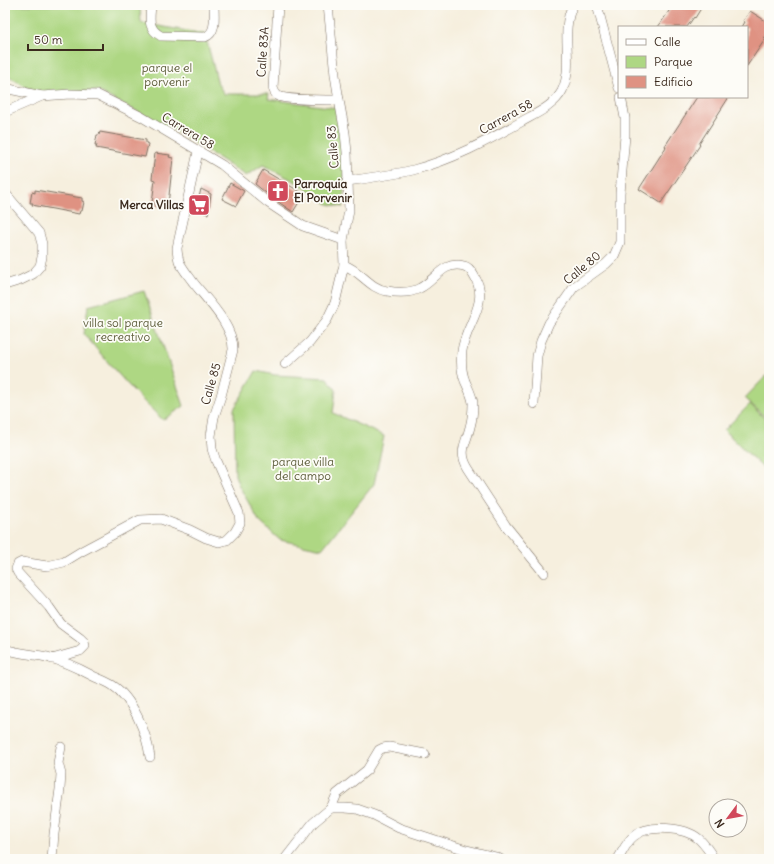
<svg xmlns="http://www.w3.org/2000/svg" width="774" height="864" font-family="Delius,sans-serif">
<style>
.green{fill:#aed783;stroke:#748050}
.building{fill:#df9282}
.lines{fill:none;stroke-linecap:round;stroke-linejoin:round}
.minor-casing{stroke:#7c6f61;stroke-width:10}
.minor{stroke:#fff;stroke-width:9}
.labels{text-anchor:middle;stroke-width:3.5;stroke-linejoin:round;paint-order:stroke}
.street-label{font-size:12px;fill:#3b2a1e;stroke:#fdfcf7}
.park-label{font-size:12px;fill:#5e5e3c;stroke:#fdfcf7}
.poi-label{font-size:12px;font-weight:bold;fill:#3b2a1e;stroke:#fdfcf7;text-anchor:start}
</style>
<rect width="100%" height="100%" fill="#fdfcf7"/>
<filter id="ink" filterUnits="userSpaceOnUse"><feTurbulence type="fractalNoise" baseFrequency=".025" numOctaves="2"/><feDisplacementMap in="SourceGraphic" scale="8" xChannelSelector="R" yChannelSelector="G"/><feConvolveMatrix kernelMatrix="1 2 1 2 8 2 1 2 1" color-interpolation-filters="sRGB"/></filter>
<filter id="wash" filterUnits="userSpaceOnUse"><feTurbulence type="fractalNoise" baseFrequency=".012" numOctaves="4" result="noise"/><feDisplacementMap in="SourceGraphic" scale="16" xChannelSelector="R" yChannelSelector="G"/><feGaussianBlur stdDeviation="0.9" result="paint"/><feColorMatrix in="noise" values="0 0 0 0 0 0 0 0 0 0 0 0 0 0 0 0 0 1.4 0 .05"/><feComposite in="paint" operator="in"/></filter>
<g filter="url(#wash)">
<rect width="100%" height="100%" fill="#f6efde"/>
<!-- green -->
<g class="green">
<path d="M5,5H105L140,7L141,23L205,34L218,84L224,94H269L268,99L337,108L346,153L343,207L328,204L300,184L263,165L246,176L181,134L97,91L37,94L5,74Z"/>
<path d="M144,291L184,406L163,420C134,393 109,364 84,334L88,306Z"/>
<path d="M256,371L275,375L327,378L336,390L333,413L384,436L374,484L322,549L280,540L259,521L238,484L235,475L234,409Z"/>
<path d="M769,373V421L745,398Z"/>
<path d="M750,404L769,423V462L763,468L724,430Z"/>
</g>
<g id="blocks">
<!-- building -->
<g class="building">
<path d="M673,5H703L695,18L694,17L687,27H658Z"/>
<path d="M750,11L769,23V29L764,37L766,38L747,66V27H742L745,22L743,21Z"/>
<path d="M697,97H729L699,144L700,145L661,203L639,189L666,147L665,146Z"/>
<path d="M100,132L146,140V143L148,144L145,157L96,148L97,145H95L97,135H99Z"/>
<path d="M155,153L170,155L169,157L173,158L168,205H164V207L154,206L155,203H152L155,180L152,179Z"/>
<path d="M263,170L304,194L293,212L271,197L255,184Z"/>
<path d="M230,183L244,191L236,206L222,199Z"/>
<path d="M201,189L211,194L208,214L196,210Z"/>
<path d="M35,190L82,198V201L84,202L82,211H80L79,214L32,205L33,203H30L32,192L35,193Z"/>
</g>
</g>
</g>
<g filter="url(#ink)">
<use href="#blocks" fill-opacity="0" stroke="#7c6f61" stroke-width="1"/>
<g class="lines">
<!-- minor casing -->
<g class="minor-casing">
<g id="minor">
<path d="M151,5C150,19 147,28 161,36L205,37C217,33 214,16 214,5"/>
<path d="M278,5L273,88C274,91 275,94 278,96C286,100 328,100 339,100"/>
<path d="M597,5L619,88"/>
<path d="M5,87L9,89L42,96L70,94L98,95L142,117L222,165L267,202L303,226L343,240"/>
<path d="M5,112L42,96"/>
<path d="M347,181C369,178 392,175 413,170C452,160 487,141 521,122C535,114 554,106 562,91C575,64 559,32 573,5"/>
<path d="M5,193L39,233L42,244V257L40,266L33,274L21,280L5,285"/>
<path d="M344,265C361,271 370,289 387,291C398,293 411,293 420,288C435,281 443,260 464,266C469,267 472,272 474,276C491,302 465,325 462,351C461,360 461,371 465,381C468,388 472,395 473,403C473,411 472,420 470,427C466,444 458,451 468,468L506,526L544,573"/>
<path d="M285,364L310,342L327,320L335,303L344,265L343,240L349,211L347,152L345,133L339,100L335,75L328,5"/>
<path d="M534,404L537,356L541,341L549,323L574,287L606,264L614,256L620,242V193L625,136V118L621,97"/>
<path d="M5,649C19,654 33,654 47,657C64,661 78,668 93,676C99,679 106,681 112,685C133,698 147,734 150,757"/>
<path d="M52,659L80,651L85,646L84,642L80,638L61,624L49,607L18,573L16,569L18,564L22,562L47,566L64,562L82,551L140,520L161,519L190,530L206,538L219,542L227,540L235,532L240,523L239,513L216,461L212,449L211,436L214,417L221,396L233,350C234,326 207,300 193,282C188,275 182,268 179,261C178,257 177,252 177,248L198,152"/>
<path d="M331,808L337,794L367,770L379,750L383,748L389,747L425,754"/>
<path d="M52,859L54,834L60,789L61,774L58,763L61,747"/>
<path d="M285,859L313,823L331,808H345L357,809L374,815L399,828L463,849L496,857L500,859"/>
<path d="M618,859C623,851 627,841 634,836C648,824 685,827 699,839C705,845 710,852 714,859"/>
</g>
</g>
<!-- minor -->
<use href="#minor" class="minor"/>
</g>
</g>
<!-- icons -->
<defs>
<g id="church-square" transform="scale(1.15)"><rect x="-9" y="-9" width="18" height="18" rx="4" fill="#d1495b" stroke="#fdfcf7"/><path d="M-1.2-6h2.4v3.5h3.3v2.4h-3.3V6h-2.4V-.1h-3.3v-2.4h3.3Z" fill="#fff"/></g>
<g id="supermarket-square" transform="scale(1.15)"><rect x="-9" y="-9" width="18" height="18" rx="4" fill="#d1495b" stroke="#fdfcf7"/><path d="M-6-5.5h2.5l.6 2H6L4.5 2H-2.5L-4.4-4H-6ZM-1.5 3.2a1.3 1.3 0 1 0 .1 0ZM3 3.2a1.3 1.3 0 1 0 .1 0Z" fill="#fff"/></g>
</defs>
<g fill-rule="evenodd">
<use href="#church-square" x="278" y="191"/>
<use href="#supermarket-square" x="199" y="205"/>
</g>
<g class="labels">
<!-- street labels -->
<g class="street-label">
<text transform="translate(263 52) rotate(-86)" y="4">Calle 83A</text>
<text transform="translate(506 117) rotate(-29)" y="4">Carrera 58</text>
<text transform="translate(188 131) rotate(31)" y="4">Carrera 58</text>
<text transform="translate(333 147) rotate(-95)" y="4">Calle 83</text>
<text transform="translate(582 268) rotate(-40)" y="4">Calle 80</text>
<text transform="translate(211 384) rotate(-74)" y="4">Calle 85</text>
</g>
<!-- park labels -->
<g class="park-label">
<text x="167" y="72">parque el<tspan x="167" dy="14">porvenir</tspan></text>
<text x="123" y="327">villa sol parque<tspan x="123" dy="14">recreativo</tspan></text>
<text x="303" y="466">parque villa<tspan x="303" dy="14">del campo</tspan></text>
</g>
<!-- poi labels -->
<g class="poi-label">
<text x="294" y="188">Parroquia<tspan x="294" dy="14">El Porvenir</tspan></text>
<text x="184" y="209" text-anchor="end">Merca Villas</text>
</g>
</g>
<!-- margin -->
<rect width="774" height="864" fill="none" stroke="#fdfcf7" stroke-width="20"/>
<!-- legend -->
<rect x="618" y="26" width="130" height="72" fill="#fdfcf7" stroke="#afa8a0"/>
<rect x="626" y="39" width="20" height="6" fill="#ffffff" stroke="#afa8a0"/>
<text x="654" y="46" font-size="12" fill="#3b2a1e">Calle</text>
<rect x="626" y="56" width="20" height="12" fill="#aed783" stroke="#afa8a0"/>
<text x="654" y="66" font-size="12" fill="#3b2a1e">Parque</text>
<rect x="626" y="76" width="20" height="12" fill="#df9282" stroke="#afa8a0"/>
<text x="654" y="86" font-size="12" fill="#3b2a1e">Edificio</text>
<!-- north arrow -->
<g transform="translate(728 818) rotate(238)"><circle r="19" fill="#fdfcf7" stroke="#afa8a0"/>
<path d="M0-3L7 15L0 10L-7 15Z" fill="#d1495b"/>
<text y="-6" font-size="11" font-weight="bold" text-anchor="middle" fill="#3b2a1e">N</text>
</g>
<!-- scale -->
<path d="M28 44v6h75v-6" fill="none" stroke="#3b2a1e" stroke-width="2"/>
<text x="34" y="44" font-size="12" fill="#3b2a1e" stroke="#fdfcf7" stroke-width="3" paint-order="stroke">50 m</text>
</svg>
